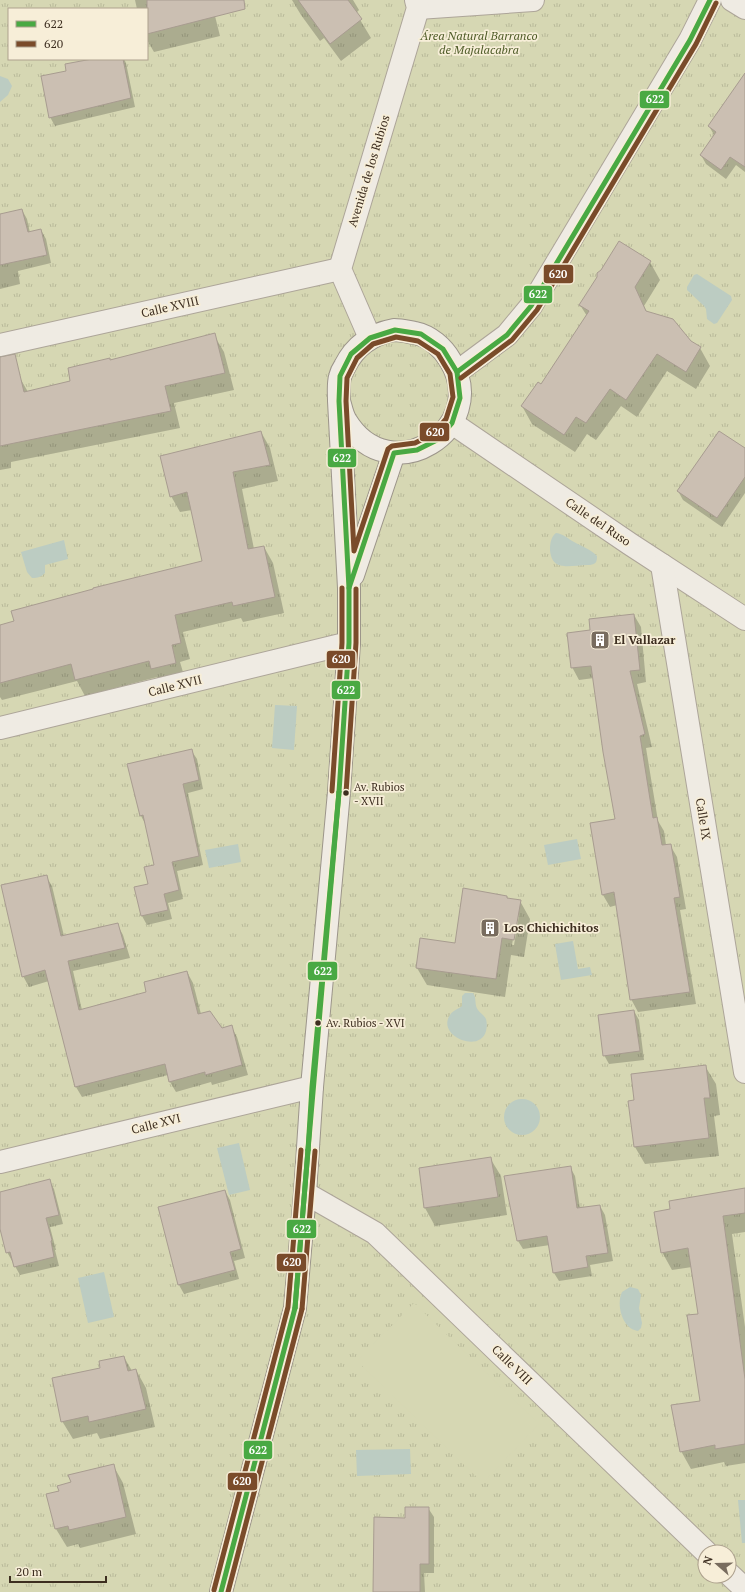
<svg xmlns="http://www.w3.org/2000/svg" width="745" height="1592" font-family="'PT Serif',serif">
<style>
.grass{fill:url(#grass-tufts);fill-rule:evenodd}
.pitch{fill:#d6d7b3}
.water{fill:#bcccc2}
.shadow{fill:#0003;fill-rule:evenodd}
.building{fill:#cbbfb2;stroke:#a89c90}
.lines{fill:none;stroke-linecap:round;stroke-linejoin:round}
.street-casing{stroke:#ada599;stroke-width:24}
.secondary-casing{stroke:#9c958a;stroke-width:24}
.street{stroke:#efebe3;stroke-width:22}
.secondary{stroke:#efebe3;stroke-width:22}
.bus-1-casing{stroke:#f7eed8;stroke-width:8}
.bus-2-casing{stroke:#f7eed8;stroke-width:8}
.bus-1{stroke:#49a943;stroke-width:5}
.bus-2{stroke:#7a4b2a;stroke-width:5}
.bus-dot{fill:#3d2e20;stroke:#f7eed8;stroke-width:1.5}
.labels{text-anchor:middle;stroke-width:3.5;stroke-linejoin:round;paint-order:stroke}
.bus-label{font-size:11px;fill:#3d2e20;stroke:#f7eed8;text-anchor:start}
.park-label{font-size:12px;font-style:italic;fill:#4d5a26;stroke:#f7eed8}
.street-label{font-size:12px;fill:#3d2e20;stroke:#f7eed8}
.poi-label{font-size:12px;font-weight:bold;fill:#3d2e20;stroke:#f7eed8;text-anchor:start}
.line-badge{stroke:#f7eed8;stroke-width:1.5}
.badge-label{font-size:11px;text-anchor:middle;font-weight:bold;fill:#fff}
</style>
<defs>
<pattern id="grass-tufts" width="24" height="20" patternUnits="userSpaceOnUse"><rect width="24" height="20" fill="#d6d7b3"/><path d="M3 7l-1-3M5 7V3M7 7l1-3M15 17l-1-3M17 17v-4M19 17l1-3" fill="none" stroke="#b9b99a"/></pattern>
</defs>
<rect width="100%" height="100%" fill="#e7e0d1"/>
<!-- grass -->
<path class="grass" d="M0,0H745V1592H0ZM9,9H147V59H9ZM705,1552H729V1576H705Z"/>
<!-- pitch -->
<path class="pitch" d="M414,1303L539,1424L483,1483L357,1361Z"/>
<!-- water -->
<g class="water">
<path d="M0,76L8,79L12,86L8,95L0,102Z"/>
<path d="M697,274L731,296L732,300L717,323L714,324L707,319L706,309L704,306L687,290V287L694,275Z"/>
<path d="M556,533C564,534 568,539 574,542C583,547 590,549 597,556C597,562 596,564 590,565C573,564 552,574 550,550C550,543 551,537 556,533Z"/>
<path d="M64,540L68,559L45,565V573C41,577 38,578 32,578L27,572L21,552Z"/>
<path d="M275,705L297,706L294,750L272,748Z"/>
<path d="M577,839L581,859L548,865L544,845Z"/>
<path d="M238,844L241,862L209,868L205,850Z"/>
<path d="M573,941L578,969L590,967L592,975L561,980L555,944Z"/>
<path d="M465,993H473C477,998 474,1005 478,1010C480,1013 484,1015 486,1019C487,1023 487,1027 486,1031C480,1054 436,1036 450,1015C453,1010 459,1009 462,1006V996Z"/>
<circle cx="522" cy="1117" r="18"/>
<path d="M239,1143L250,1190L229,1195L217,1148Z"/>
<path d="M104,1272L114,1317L88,1323L78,1278Z"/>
<path d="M630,1287L638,1289L641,1295L639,1308L642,1323L641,1328L638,1331C622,1329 616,1304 622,1292Z"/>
<path d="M410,1449L411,1474L357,1476L356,1450Z"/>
<path d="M738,1500H745V1543H742Z"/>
</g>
<!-- shadow -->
<g class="shadow">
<path d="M135,0H211L220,36L154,52L147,40V9H137Z"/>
<path d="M292,0H353L359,10L356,13L371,38L341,61L324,38L320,41L301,15Z"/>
<path d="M97,59H124L126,63L135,107L55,126L50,117L68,71Z"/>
<path d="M745,75V172L736,165L726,179L706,164L701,155L714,135L709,126Z"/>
<path d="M22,210L27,219L30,233L41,230L46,239L51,263L18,271L20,284L0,289V215Z"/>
<path d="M650,262L660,280L644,306L647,313L700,348L710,366L696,389L667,371L637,417L621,406L596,440L587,434L575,452L532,424L522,406L541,385L587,316L580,305Z"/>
<path d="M214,335L224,352L234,390L174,403L180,428L11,462V468L0,470V383L20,378L28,392L71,381L110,361Z"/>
<path d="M261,432L270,448L278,481L242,489L254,549L264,547L273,563L284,613L243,622L241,618L183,632L190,659L180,662L185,679L161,685L157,677L85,696L77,681L2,700L0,697V626L203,562L192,510L180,512L171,496Z"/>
<path d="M745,449V493L722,527L683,500L678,491Z"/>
<path d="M634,615L641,627L646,682L637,684L652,747L646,748L658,821L664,831L666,845H670L677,857L686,909L680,910L696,1004L638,1012L631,999L617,905L610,907L603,895L591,823L616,820L594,678L579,680L572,667L591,631Z"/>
<path d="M191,750L197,759L203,789L188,793L203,865L177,871L183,899L168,903L172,919L147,925L142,916L149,885L156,865L146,825L141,816L128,764Z"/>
<path d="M46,876L52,886L64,936L117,924L123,935L130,958L73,971L82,1010L148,993L187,972L193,983L201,1014L222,1029L231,1026L237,1037L248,1075L212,1085L211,1082L176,1092L170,1082L168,1075L82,1097L76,1087L49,981L29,987L23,976Z"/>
<path d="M507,897L508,899L520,901L530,919L524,957L511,955L505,997L427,985L417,968L456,944ZM517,915H519L514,945H512Z"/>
<path d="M634,1011L639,1020L644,1060L609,1064L604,1055Z"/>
<path d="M705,1066L716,1084L720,1115L714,1116L719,1156L645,1164L635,1147V1101Z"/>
<path d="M490,1158L501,1176L507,1215L435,1226L425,1208L420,1169Z"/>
<path d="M570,1167L575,1176L580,1208L600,1206L605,1215L613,1261L590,1265L592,1276L559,1281L554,1273L550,1245L523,1249L518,1241Z"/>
<path d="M49,1180L54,1189L63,1224L50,1227L56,1250H55L59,1266L20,1275L7,1252L0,1225V1193Z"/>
<path d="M745,1189V1232L732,1234L745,1327V1463L726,1466L724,1462L691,1469L681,1451L701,1402L699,1315L692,1267L672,1270L662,1252L671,1210Z"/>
<path d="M225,1191L230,1200L245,1258L234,1261L239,1279L184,1294L179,1285L159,1208Z"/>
<path d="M124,1357L132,1371L136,1370L146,1388L155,1427L100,1439L97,1433L73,1439L62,1421L101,1368Z"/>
<path d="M113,1465L123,1483L136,1534L80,1548L78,1544L67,1547L56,1529L48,1494L60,1491L72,1483Z"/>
<path d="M428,1508L434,1517V1573H424L425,1592H374L406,1519Z"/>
</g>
<!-- building -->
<g class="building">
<path d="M147,0H244L245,9L147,34Z"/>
<path d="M298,0H348L362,19L330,44Z"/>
<path d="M92,59H123L131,98L49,118L41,76L66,71L65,64Z"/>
<path d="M745,73V167L730,157L721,170L700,155L716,132L708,126Z"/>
<path d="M22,209L28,232L41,229L47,255L0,265V214Z"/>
<path d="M619,241L651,261L635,287L646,311L673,319L691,341L701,347L686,372L657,354L626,400L610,389L586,423L576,417L564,435L521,406L538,382L541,384L589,311L579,305L597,277V273L601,270Z"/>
<path d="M215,333L225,373L165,386L171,411L0,446V357L15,354L24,392L70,381L68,368L110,358V360Z"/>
<path d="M261,431L270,465L233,472L248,549L264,546L275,597L233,606L232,602L175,615L181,643L172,645L176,663L151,669L149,661L75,680L71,664L0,683V625L14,621L11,611L93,589V588L202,561L187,492L170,497L160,456Z"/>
<path d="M719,431L745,448V477L717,518L677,491Z"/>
<path d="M634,614L640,670L630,671L645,734L640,736L653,818L657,817L662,845L671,844L680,897L674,898L690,992L630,1000L614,892L602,895L590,823L615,819L603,752L591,666L571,668L567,633L590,630L589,619Z"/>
<path d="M192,749L199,780L183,784L199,856L172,862L179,890L164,894L168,910L141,916L134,887L148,884L144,867L154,865L143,815L140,816L127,764Z"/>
<path d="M47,875L61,936L118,923L125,948L68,961L79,1010L146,992L144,982L187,971L198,1014L210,1011L222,1028L232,1025L242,1065L205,1075V1072L169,1082L165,1064L75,1087L45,970L22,977L1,885Z"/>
<path d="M463,888L507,896V898L521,900L514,940L502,938L496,979L416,968L420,938L455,943Z"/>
<path d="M634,1010L640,1051L603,1056L598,1015Z"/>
<path d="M706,1065L710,1098H704L709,1138L634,1147L628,1101L634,1100L631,1074Z"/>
<path d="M491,1157L498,1197L424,1208L419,1168Z"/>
<path d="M571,1166L577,1208L600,1205L608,1253L586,1256L588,1267L553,1273L547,1236L517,1241L504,1176Z"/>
<path d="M50,1179L59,1215L46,1218L52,1240L51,1241L54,1257L14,1267L10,1252L6,1253L0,1229V1192Z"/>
<path d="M745,1188V1213L723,1216L745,1379V1444L715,1449V1445L680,1452L671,1405L700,1401L687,1315L698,1314L688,1248L661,1253L654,1212L670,1209L669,1201Z"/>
<path d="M225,1190L241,1249L230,1252L235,1270L178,1285L158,1207Z"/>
<path d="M124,1356L128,1371L136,1369L146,1409L89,1422L88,1416L61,1422L52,1378L100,1368L99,1361Z"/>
<path d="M114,1464L126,1517L69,1530L68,1526L55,1529L46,1494L59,1491L57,1486L71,1482L68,1475Z"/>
<path d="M405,1507H429V1564H420V1592H373L374,1517L405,1518Z"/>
</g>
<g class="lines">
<!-- street casing -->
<g class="street-casing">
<g id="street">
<path d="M732,0L745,8"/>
<path d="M418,8L533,0"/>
<path d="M370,338L340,269L418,8L416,0"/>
<path d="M0,345L340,269"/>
<path d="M457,372L507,335L531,306L690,40L710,0"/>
<path d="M452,423L630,544L745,619"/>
<path d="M662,565L745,1072"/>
<path d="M0,728L349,643"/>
<path d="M0,1162L312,1087"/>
<path d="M305,1193L375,1233L706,1552"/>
<path d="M729,1574L745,1589"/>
</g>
</g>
<!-- secondary casing -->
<g class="secondary-casing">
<g id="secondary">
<path d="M353,575L394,453"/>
<path d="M221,1592L295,1308L305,1193L312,1087L339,792L349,643V588L339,401C339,393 338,384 340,377C341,373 343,369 345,366C355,346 372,334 394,330C401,330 409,332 415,333C430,336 443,348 450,360C492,429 390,493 346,421C342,415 341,407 339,401"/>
</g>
</g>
<!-- street -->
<use href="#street" class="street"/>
<!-- secondary -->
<use href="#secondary" class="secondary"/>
<!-- bus-1 casing -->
<g class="bus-1-casing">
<g id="bus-1">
<path d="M395,330L421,334L443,349L457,372L460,398L452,423L437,440L417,450L394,453L349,588L339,401L340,376L351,354L370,338Z"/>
<path d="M457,372L507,335L531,306L690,40L710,0"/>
<path d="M339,792L349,643V588"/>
<path d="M308,1150L312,1087L339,792"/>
<path d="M308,1150L339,792"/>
<path d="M295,1308L308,1150"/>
<path d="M295,1308L308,1150"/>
<path d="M221,1592L295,1308"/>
</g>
</g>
<!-- bus-2 casing -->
<g class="bus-2-casing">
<g id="bus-2">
<path d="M396,337L418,341L438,354L450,374L453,397L446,419L433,434L415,443L392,446L388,449L354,551L346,401L347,378L357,358L373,344Z"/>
<path d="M461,378L512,340L537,310L696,44L716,3"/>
<path d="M332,791L342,643V588"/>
<path d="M346,793L356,643V589"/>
<path d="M302,1309L315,1151"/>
<path d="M214,1590L288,1307L301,1150"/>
<path d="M228,1592L302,1309"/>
</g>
</g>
<!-- bus-1 -->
<use href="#bus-1" class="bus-1"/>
<!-- bus-2 -->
<use href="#bus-2" class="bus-2"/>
</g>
<!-- icons -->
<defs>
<g id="building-square" transform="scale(1)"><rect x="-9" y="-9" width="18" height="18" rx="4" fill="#786c5e" stroke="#f7eed8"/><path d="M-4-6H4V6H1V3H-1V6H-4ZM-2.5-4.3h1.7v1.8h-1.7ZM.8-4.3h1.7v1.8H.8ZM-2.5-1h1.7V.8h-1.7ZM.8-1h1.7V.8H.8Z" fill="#fff"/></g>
</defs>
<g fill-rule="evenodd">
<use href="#building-square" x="600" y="640"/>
<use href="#building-square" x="490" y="928"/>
</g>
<!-- markers -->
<g class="bus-dot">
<circle cx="346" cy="793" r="3.5"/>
<circle cx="318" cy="1023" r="3.5"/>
</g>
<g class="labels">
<!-- bus labels -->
<g class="bus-label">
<text x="354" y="791">Av. Rubios<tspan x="354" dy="14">- XVII</tspan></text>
<text x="326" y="1027">Av. Rubios - XVI</text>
</g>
<!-- park labels -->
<g class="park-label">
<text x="479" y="40">Área Natural Barranco<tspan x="479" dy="14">de Majalacabra</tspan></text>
</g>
<!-- street labels -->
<g class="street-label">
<text transform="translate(369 171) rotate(-73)" y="4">Avenida de los Rubios</text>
<text transform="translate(170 307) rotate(-13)" y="4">Calle XVIII</text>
<text transform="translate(598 522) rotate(34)" y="4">Calle del Ruso</text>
<text transform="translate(175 686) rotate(-14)" y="4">Calle XVII</text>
<text transform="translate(703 819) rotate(81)" y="4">Calle IX</text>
<text transform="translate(156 1124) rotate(-14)" y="4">Calle XVI</text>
<text transform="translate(512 1365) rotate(44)" y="4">Calle VIII</text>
</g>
<!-- poi labels -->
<g class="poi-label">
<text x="614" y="644">El Vallazar</text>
<text x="504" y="932">Los Chichichitos</text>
</g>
</g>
<g class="line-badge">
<rect x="639" y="90" width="31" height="19" rx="4" fill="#49a943"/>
<rect x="543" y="264" width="31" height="20" rx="4" fill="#7a4b2a"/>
<rect x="523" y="285" width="30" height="19" rx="4" fill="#49a943"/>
<rect x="419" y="422" width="31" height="20" rx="4" fill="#7a4b2a"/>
<rect x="327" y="448" width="30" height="20" rx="4" fill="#49a943"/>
<rect x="326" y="650" width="30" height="19" rx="4" fill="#7a4b2a"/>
<rect x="331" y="680" width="30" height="20" rx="4" fill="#49a943"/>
<rect x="307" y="961" width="31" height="20" rx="4" fill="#49a943"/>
<rect x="286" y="1219" width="31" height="20" rx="4" fill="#49a943"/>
<rect x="276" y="1253" width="31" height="19" rx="4" fill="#7a4b2a"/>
<rect x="243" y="1440" width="30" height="20" rx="4" fill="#49a943"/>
<rect x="227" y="1472" width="31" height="19" rx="4" fill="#7a4b2a"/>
</g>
<g class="badge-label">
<text x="655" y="103">622</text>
<text x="558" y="278">620</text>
<text x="538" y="298">622</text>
<text x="435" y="436">620</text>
<text x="342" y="462">622</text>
<text x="341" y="663">620</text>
<text x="346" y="694">622</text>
<text x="323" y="975">622</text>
<text x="302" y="1233">622</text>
<text x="292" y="1266">620</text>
<text x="258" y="1454">622</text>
<text x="242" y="1485">620</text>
</g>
<!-- legend -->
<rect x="8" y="8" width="140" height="52" fill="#f7eed8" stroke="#ada18e"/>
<rect x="16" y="21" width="20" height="6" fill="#49a943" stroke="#ada18e"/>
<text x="44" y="28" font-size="12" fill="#3d2e20">622</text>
<rect x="16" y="41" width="20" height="6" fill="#7a4b2a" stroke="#ada18e"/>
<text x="44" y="48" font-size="12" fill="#3d2e20">620</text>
<!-- north arrow -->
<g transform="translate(717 1564) rotate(290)"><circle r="19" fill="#f7eed8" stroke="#ada18e"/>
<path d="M0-3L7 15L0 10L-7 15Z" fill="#786c5e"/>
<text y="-6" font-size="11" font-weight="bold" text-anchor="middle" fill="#3d2e20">N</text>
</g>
<!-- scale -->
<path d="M10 1576v6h96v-6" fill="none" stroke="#3d2e20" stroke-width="2"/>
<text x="16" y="1576" font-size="12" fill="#3d2e20" stroke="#f7eed8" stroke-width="3" paint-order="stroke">20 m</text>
</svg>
